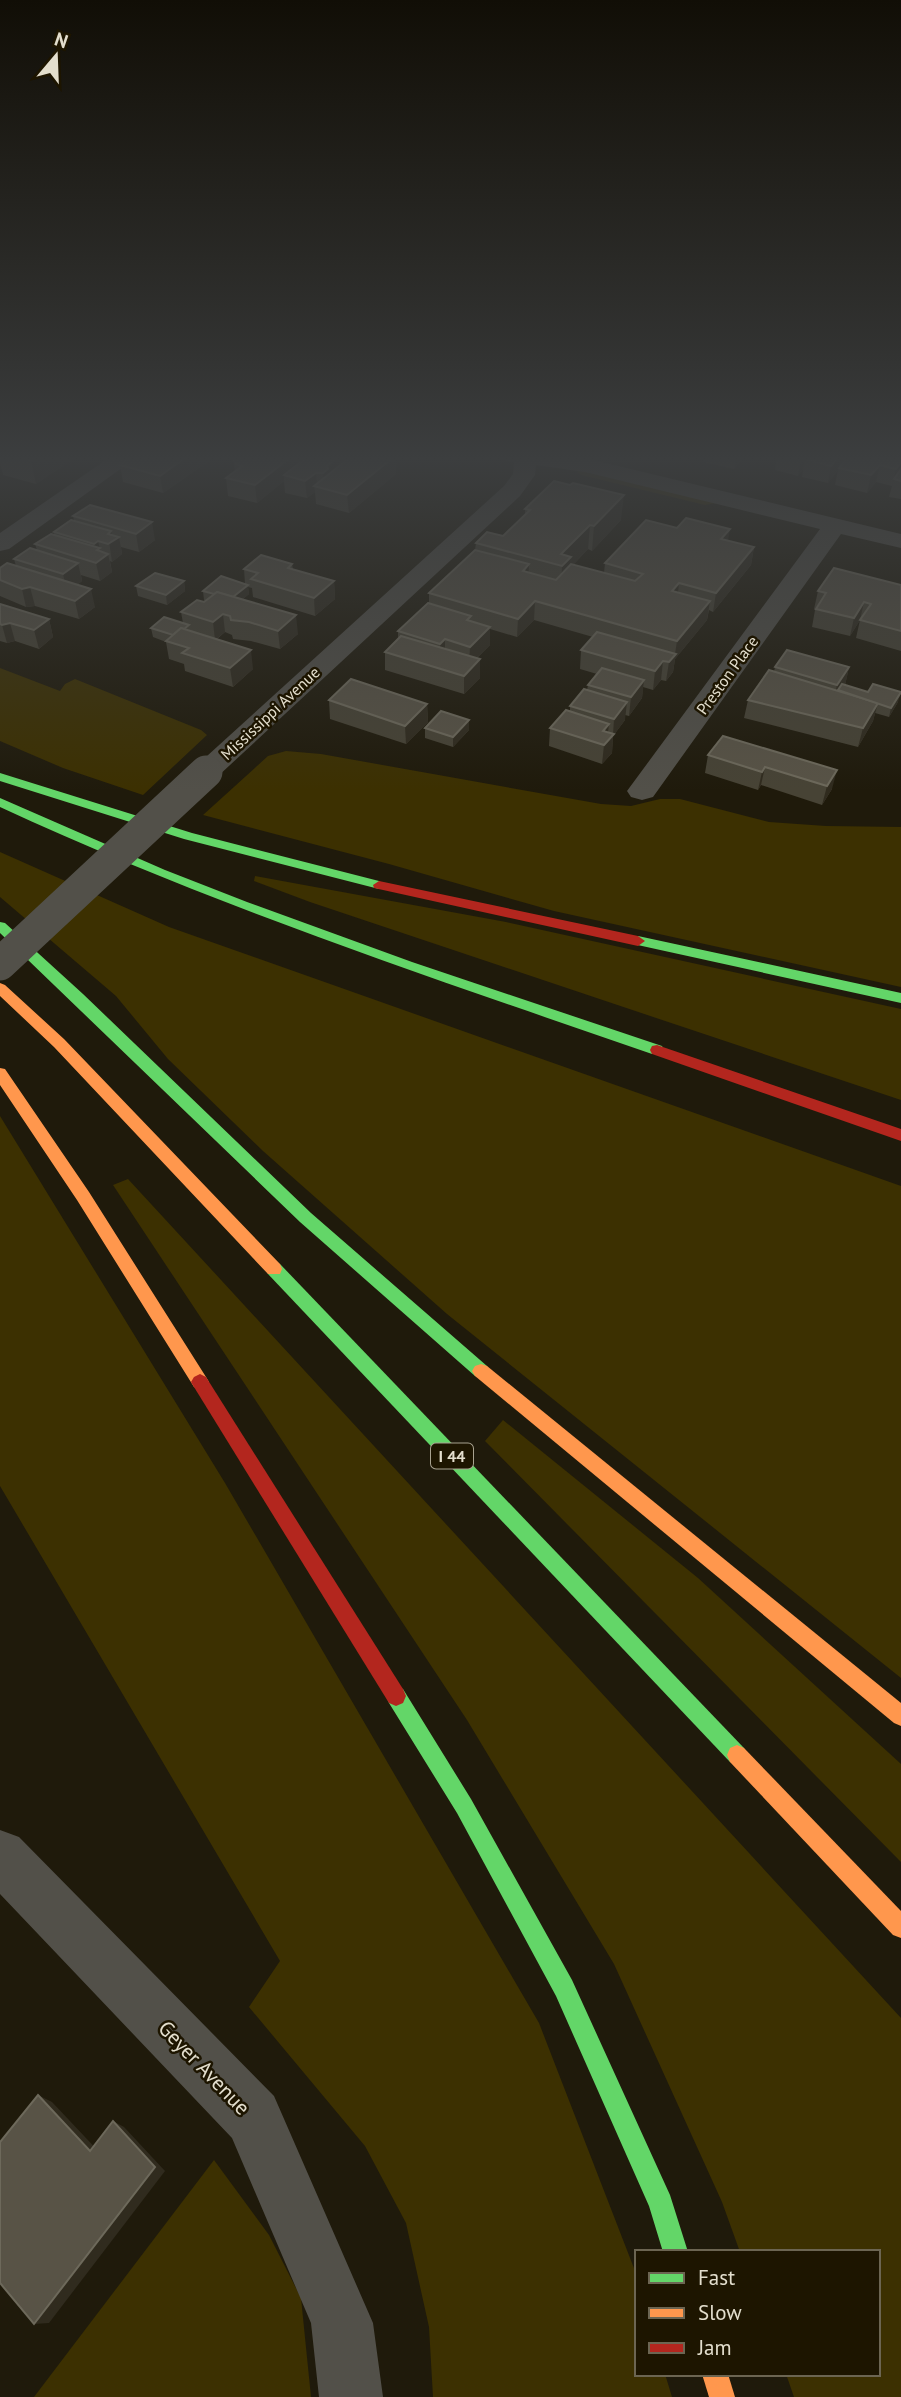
<svg xmlns="http://www.w3.org/2000/svg" width="901" height="2397" font-family="'PT Sans',sans-serif">
<style>
.green{fill:#3c3001}
.lines{fill:none;stroke-linecap:round;stroke-linejoin:round}
.street{fill:#525049;fill-rule:evenodd}
.fast{fill:#63d668;fill-rule:evenodd}
.slow{fill:#ff974d;fill-rule:evenodd}
.jam{fill:#b3261e;fill-rule:evenodd}
.street-bridge{stroke:#525049;stroke-width:33}
.wall{fill:#474335}
.shaded-wall{fill:#302b1e}
.building{fill:#585346;stroke:#6d695b;stroke-width:2}
.labels{text-anchor:middle;stroke-width:5;stroke-linejoin:round;paint-order:stroke}
.far-street-label{font-size:16px;fill:#e3decd;stroke:#1d1500}
.shield{fill:#1d1500;stroke:#a8a290;stroke-width:2}
.shield-label{font-size:16px;font-weight:bold;fill:#e3decd}
.near-street-label{font-size:21px;fill:#e3decd;stroke:#1d1500}
</style>
<rect width="100%" height="100%" fill="#1f1a0b"/>
<!-- green -->
<g class="green">
<path d="M580,470L716,503L705,505L581,475L577,472Z"/>
<path d="M0,668L60,691L65,684L75,679L201,730L207,735L143,795L63,768L0,741Z"/>
<path d="M286,751L321,754L601,804L631,806L660,799H680L769,822L826,826L901,827V987L554,911L389,864L203,815L268,756Z"/>
<path d="M0,852L169,927L901,1186V1678L447,1314L263,1151L168,1059L116,996L0,897Z"/>
<path d="M255,876L506,922L901,1009V1100L310,902L254,881Z"/>
<path d="M0,1116L225,1483L539,2023L637,2276V2374H665L672,2397H433L429,2327L406,2223L365,2146L249,2007L280,1961L0,1486Z"/>
<path d="M128,1179L901,2018V2397H794L786,2374H878V2252H740L722,2202L614,1964L467,1720L113,1185Z"/>
<path d="M503,1420L698,1578L901,1764V1862L485,1441Z"/>
<path d="M214,2160L269,2235L301,2298L311,2397H34Z"/>
</g>
<g class="lines">
<!-- street -->
<g class="street">
<path d="M113,455H140L9,549L0,551V533Z"/>
<path d="M500,455L585,458L901,534V548L841,534L653,797L642,800L631,797L627,791L820,529L585,472L536,465L535,475L520,496L216,778L206,781L196,778L191,772L196,766L504,486L513,474L514,462L503,460Z"/>
<path d="M0,1830L19,1837L274,2096L373,2323L383,2397H319L311,2323L232,2138L0,1894Z"/>
</g>
<!-- fast -->
<g class="fast">
<path d="M0,773L192,833L379,881L385,885L379,889L184,839L0,781Z"/>
<path d="M0,798L165,870L247,902L412,962L662,1046L664,1050L662,1054H652C432,978 212,905 0,807Z"/>
<path d="M0,922L5,923L83,994L311,1213L487,1366L490,1371L487,1376L481,1378L475,1376L300,1222L0,933Z"/>
<path d="M638,936L901,993V1003L633,944L631,941L633,938Z"/>
<path d="M274,1262L280,1264L744,1748L747,1755L744,1762L737,1765L730,1762L268,1274L266,1269L268,1264Z"/>
<path d="M396,1686L403,1689L471,1799L572,1980L670,2195L688,2252H663L649,2206L556,1996L457,1813L389,1703L386,1696L389,1689Z"/>
</g>
<!-- slow -->
<g class="slow">
<path d="M0,983L5,985L64,1039L280,1264L282,1269L280,1274H268L54,1047L0,996Z"/>
<path d="M0,1068L5,1069L89,1192L206,1377L209,1382L206,1387L200,1390L194,1387L77,1200L0,1085Z"/>
<path d="M481,1364L487,1366L901,1703V1726L894,1723L475,1376L472,1371L475,1366Z"/>
<path d="M737,1745L744,1748L901,1911V1938L893,1935L730,1762L727,1755L730,1748Z"/>
<path d="M702,2374H728L735,2397H709Z"/>
</g>
<!-- jam -->
<g class="jam">
<path d="M379,881L638,936L645,941L638,946L374,888L373,885Z"/>
<path d="M657,1045L901,1129V1141L652,1054L650,1050L652,1046Z"/>
<path d="M200,1374L206,1377L403,1689L406,1696L403,1703L396,1706L389,1703L194,1387L191,1382L194,1377Z"/>
</g>
<!-- street-bridge -->
<path class="street-bridge" d="M0,964L206,772"/>
</g>
<!-- wall -->
<g class="wall">
<path d="M0,455H79L36,484L3,475L0,463Z"/>
<path d="M352,455L395,456L396,474L349,513L316,504L315,492L307,498L285,493L284,481L257,503L228,496L226,478L235,472L233,459Z"/>
<path d="M672,455H691L688,459Z"/>
<path d="M704,455H746L734,469L703,462Z"/>
<path d="M777,455H901V499L889,497L892,486L876,482L867,493L835,485L838,470L828,483L802,477L803,470L798,476L775,470Z"/>
<path d="M209,461L163,493L123,482L120,465Z"/>
<path d="M525,509L621,520L592,551L588,549L573,565L604,573L605,563L728,541L754,547L751,565L713,612L709,610L707,620L675,659L673,672L666,681L661,680L653,690L643,687L642,698L629,716L625,715V720L613,736L612,753L602,764L549,746L550,728L570,711V706L587,690L588,685L597,674L580,669L581,650L593,637L534,620L517,637L490,629V645L477,658L480,678L464,694L385,670V652L398,639V631L429,604V593L475,550L476,543L503,536L525,515Z"/>
<path d="M73,516L155,540L139,552L121,547L122,554L112,562L110,561L112,572L100,581L81,575L82,581L77,585L95,607L79,619L35,606L26,607L0,596V568L16,566L14,559L37,550L35,544L54,535V532L74,520Z"/>
<path d="M292,564L293,569L334,581L335,599L315,616L253,597L252,588L248,587L249,594L243,599L298,634L280,649L251,641L233,639L232,635L225,632L217,639L253,669L233,687L185,671L184,664L169,659L166,642L153,637L151,628L183,623L181,612L205,601L204,600L203,591L245,584L244,569Z"/>
<path d="M184,581L185,591L167,605L138,596L136,586Z"/>
<path d="M901,585V651L856,638L860,620L850,636L812,627L815,610L814,609L818,591Z"/>
<path d="M0,604L49,619L53,637L39,649L15,641L7,643L0,641Z"/>
<path d="M775,667H849L845,685L898,702L889,717L875,713L873,721L858,747L744,718L748,700L774,672Z"/>
<path d="M329,700L427,704L428,722L406,744L330,719Z"/>
<path d="M425,728L469,730L453,747L425,738Z"/>
<path d="M723,736L832,789L822,805L761,785L758,790L705,773L708,755Z"/>
</g>
<!-- shaded-wall -->
<g class="shaded-wall">
<path d="M37,455H79L36,484L31,460Z"/>
<path d="M189,455H208L209,461L163,493L160,476Z"/>
<path d="M303,455H320L284,475V481L257,503L255,485L290,458Z"/>
<path d="M340,455H352V464L325,490L323,473L327,466Z"/>
<path d="M737,455H746L734,469Z"/>
<path d="M804,455H814L805,459L803,470L798,476L801,458Z"/>
<path d="M840,455H850L839,468L838,470L828,483L831,466Z"/>
<path d="M395,456L396,474L349,513L347,495Z"/>
<path d="M901,462V474L894,479L892,486L896,469Z"/>
<path d="M880,465L876,482L867,493L871,475Z"/>
<path d="M316,473L317,487L314,486L315,492L307,498L305,481Z"/>
<path d="M624,495L621,520L592,551L594,526Z"/>
<path d="M152,522L155,540L139,552L136,534Z"/>
<path d="M590,525L588,549L571,567L561,591L562,566L561,554Z"/>
<path d="M730,529L727,547L721,539Z"/>
<path d="M111,531L113,540L119,537L122,554L112,562L108,534Z"/>
<path d="M98,541L102,558L108,554L112,572L100,581L96,563L98,561L94,544Z"/>
<path d="M754,547L751,565L713,612L716,593Z"/>
<path d="M78,563L82,581L67,592L63,574Z"/>
<path d="M529,564L528,582L523,571Z"/>
<path d="M184,581L185,591L167,605L166,595Z"/>
<path d="M334,581L335,599L315,616L314,598Z"/>
<path d="M679,583L677,602L672,591Z"/>
<path d="M248,585L249,594L231,609L230,599Z"/>
<path d="M30,587L35,606L26,607L22,589Z"/>
<path d="M91,589L95,607L79,619L75,601Z"/>
<path d="M535,601L534,620L517,637L518,619Z"/>
<path d="M710,601L707,620L675,659L673,672L666,681L669,662L675,654L677,641Z"/>
<path d="M864,602L860,620L850,636L854,618Z"/>
<path d="M223,614L225,632L215,640L213,622Z"/>
<path d="M296,615L298,634L280,649L278,631Z"/>
<path d="M49,619L53,637L39,649L34,630Z"/>
<path d="M10,623L15,641L7,643L2,625Z"/>
<path d="M490,627V645L469,665L470,647Z"/>
<path d="M445,639V658L440,662V644Z"/>
<path d="M251,650L253,669L233,687L230,668Z"/>
<path d="M480,659V678L464,694V676Z"/>
<path d="M663,661L661,680L653,690L655,671Z"/>
<path d="M849,667L845,686L833,703L837,685Z"/>
<path d="M644,680L642,698L629,716L631,697Z"/>
<path d="M901,692L898,702L889,717L891,708Z"/>
<path d="M627,702L625,720L613,736L612,753L602,764L604,745L603,731L609,724L607,741L613,735L614,719Z"/>
<path d="M878,703L873,721L858,747L863,728Z"/>
<path d="M427,704L428,722L406,744L405,726Z"/>
<path d="M469,720V730L453,747V737Z"/>
<path d="M765,767L761,785L758,790L762,772Z"/>
<path d="M837,770L832,789L822,805L827,786Z"/>
<path d="M38,2095L52,2102L102,2155L90,2151Z"/>
<path d="M113,2121L124,2127L165,2171L49,2323L34,2324Z"/>
</g>
<!-- building -->
<g class="building">
<path d="M16,455H37L31,460Z"/>
<path d="M134,455H189L160,476L120,465Z"/>
<path d="M238,455H303L290,458L255,485L226,478L242,466L236,464L233,459Z"/>
<path d="M310,455H340L327,466L328,469L323,473H316L305,481L284,475Z"/>
<path d="M353,455L395,456L347,495L314,486Z"/>
<path d="M788,455H804L801,458Z"/>
<path d="M808,455H840L831,466L805,459Z"/>
<path d="M849,455H900L901,462L896,469L880,465L871,475L839,468Z"/>
<path d="M901,469V481L894,479Z"/>
<path d="M554,481L570,485L573,483L624,495L594,526L590,525L561,554L571,557L562,566L476,543L487,532L503,536L530,510L525,509Z"/>
<path d="M90,505L152,522L136,534L73,516Z"/>
<path d="M686,518L730,529L721,539L754,547L716,593L679,583L672,591L710,601L677,641L535,601L518,619L429,593L475,550L529,564L523,571L556,580L571,564L635,581L643,574L605,563L646,520L677,528Z"/>
<path d="M71,520L111,531L108,534L119,537L108,544L98,541L94,544L54,532Z"/>
<path d="M51,534L100,548L97,550L108,554L96,563L35,544Z"/>
<path d="M30,548L78,563L63,574L14,559Z"/>
<path d="M261,555L292,564L288,568L334,581L314,598L251,579L258,573L244,569Z"/>
<path d="M7,563L91,589L75,601L30,587L22,589L0,580V568Z"/>
<path d="M834,568L901,585V631L860,620L871,604L864,602L854,618L816,609L826,593L818,591Z"/>
<path d="M155,573L184,581L166,595L136,586Z"/>
<path d="M221,576L248,585L233,597L217,592L214,594L203,591Z"/>
<path d="M217,592L296,615L278,631L249,622L231,620L230,616L223,614L213,622L181,612L197,600L204,602Z"/>
<path d="M428,603L471,616L467,620L490,627L470,647L445,639L440,644L398,631Z"/>
<path d="M0,604L49,619L34,630L10,623L2,625L0,624Z"/>
<path d="M164,617L189,625L184,629L181,628L173,635L151,628Z"/>
<path d="M181,628L251,650L230,668L182,653L189,648L166,641Z"/>
<path d="M597,632L676,654L669,662L663,661L655,671L581,650Z"/>
<path d="M401,636L480,659L464,676L385,652Z"/>
<path d="M787,650L849,667L837,685L775,667Z"/>
<path d="M602,668L644,680L631,697L588,685Z"/>
<path d="M769,670L878,703L863,728L748,700Z"/>
<path d="M351,679L427,704L405,726L329,700Z"/>
<path d="M842,684L868,692L873,684L901,692L891,708L838,690Z"/>
<path d="M584,689L627,702L614,719L570,706Z"/>
<path d="M566,710L609,724L603,731L614,734L604,745L550,728Z"/>
<path d="M441,711L469,720L453,737L425,728Z"/>
<path d="M723,736L837,770L827,786L765,767L762,772L708,755Z"/>
<path d="M38,2095L90,2151L113,2121L155,2167L34,2324L0,2283V2142Z"/>
</g>
<!-- sky -->
<linearGradient id="sky" x2="0" y2="1"><stop stop-color="#110e06"/><stop offset="0.58" stop-color="#3c3e3f"/><stop offset="1" stop-color="#3c3e3f" stop-opacity="0"/></linearGradient>
<rect width="901" height="791" fill="url(#sky)"/>
<g class="labels">
<!-- far-street labels -->
<g class="far-street-label">
<text transform="translate(727 675) rotate(-54)" y="6">Preston Place</text>
<text transform="translate(270 713) rotate(-43)" y="6">Mississippi Avenue</text>
</g>
<!-- shield labels -->
<rect class="shield" x="431" y="1443.5" width="42" height="25" rx="5"/>
<g class="shield-label">
<text x="452" y="1462">I 44</text>
</g>
<!-- near-street labels -->
<g class="near-street-label">
<text transform="translate(204 2068) rotate(46)" y="7">Geyer Avenue</text>
</g>
</g>
<!-- legend -->
<rect x="635" y="2250" width="245" height="126" fill="#1d1500" stroke="#6c6552" stroke-width="2"/>
<rect x="649" y="2273" width="35" height="10" fill="#63d668" stroke="#6c6552" stroke-width="2"/>
<text x="698" y="2285" font-size="21" fill="#e3decd">Fast</text>
<rect x="649" y="2308" width="35" height="10" fill="#ff974d" stroke="#6c6552" stroke-width="2"/>
<text x="698" y="2320" font-size="21" fill="#e3decd">Slow</text>
<rect x="649" y="2343" width="35" height="10" fill="#b3261e" stroke="#6c6552" stroke-width="2"/>
<text x="698" y="2355" font-size="21" fill="#e3decd">Jam</text>
<!-- north arrow -->
<g transform="translate(56 56) rotate(19)" stroke="#1d1500" stroke-width="5" paint-order="stroke">
<path d="M0-5L12 26L0 18L-12 26Z" fill="#e3decd"/>
<text y="-10" font-size="19" font-weight="bold" text-anchor="middle" fill="#e3decd">N</text>
</g>
</svg>
